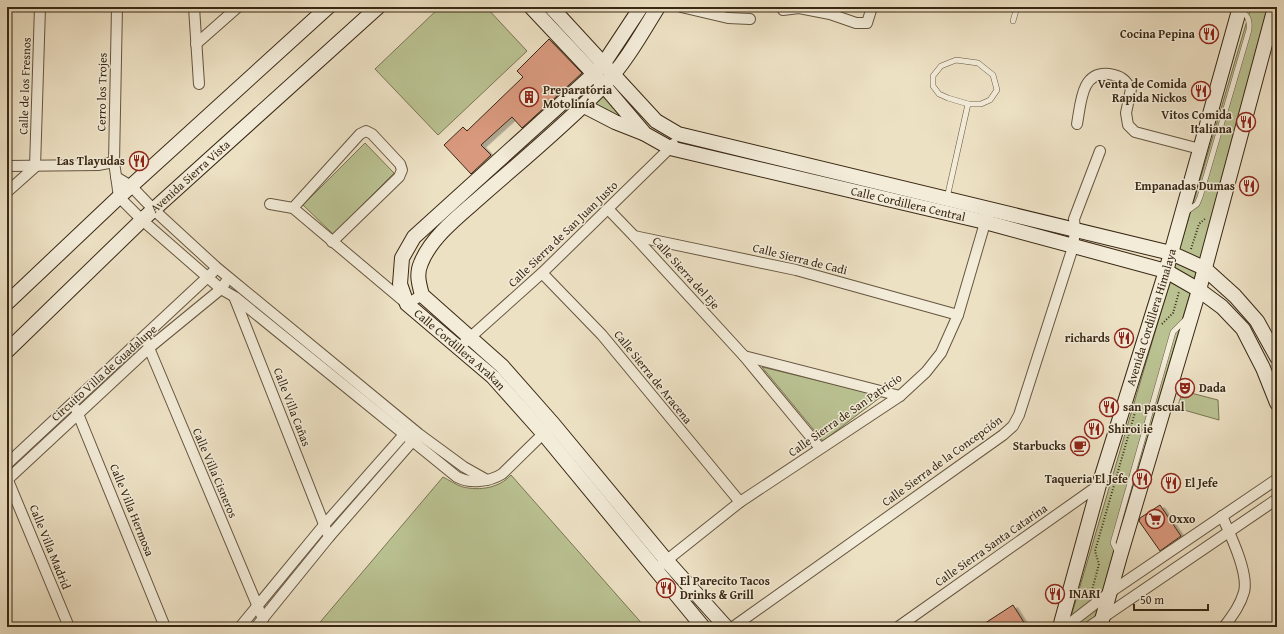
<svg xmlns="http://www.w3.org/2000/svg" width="1284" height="634" font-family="'Gentium Book Plus',serif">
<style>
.green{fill:#bac292;stroke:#7a7553}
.building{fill:#d9997e;stroke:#392814;filter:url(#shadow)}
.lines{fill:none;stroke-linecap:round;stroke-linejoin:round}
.lane-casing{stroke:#665640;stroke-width:6}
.street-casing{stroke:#665640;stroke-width:12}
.secondary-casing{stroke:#392814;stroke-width:16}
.path{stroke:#392814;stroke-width:2;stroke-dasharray:1 2;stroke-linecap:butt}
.lane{stroke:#f3ecd9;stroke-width:5}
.street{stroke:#f3ecd9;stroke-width:10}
.secondary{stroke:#f3ecd9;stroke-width:14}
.labels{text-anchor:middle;stroke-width:3;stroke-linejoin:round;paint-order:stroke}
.poi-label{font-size:12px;font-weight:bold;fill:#392814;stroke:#f3ecd9;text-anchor:end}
.street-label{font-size:12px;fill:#392814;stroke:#f3ecd9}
</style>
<defs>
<filter id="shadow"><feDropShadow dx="4.5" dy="2.5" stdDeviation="0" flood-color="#0004"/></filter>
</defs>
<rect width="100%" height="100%" fill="#ede1c4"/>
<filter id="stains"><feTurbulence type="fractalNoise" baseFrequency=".005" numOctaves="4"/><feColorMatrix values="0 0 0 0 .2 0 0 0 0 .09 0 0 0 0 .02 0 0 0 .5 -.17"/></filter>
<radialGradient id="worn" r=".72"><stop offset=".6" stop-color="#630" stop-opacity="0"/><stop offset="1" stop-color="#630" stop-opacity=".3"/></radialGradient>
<!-- green -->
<g class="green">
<path d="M440,7H486L527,51L438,135L375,69Z"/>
<path d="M1251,7H1274L1092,627H1068Z"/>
<path d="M604,86L645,134L584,106Z"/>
<path d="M365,143L394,173L333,234L303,205Z"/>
<path d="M762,367L882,396L823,441Z"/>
<path d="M1183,391L1218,400L1219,420L1177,408Z"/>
<path d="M511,475L645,627H316L443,477C449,480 456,485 463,487C480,491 499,488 511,475Z"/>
</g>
<!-- building -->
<g class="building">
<path d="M549,39L582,73L522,128L512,117L481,145L491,155L471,174L444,145L463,127L467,131L523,77L517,71Z"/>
<path d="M1160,505L1181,536L1160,551L1139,521L1140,518Z"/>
<path d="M1013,605L1025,624L1020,627H979Z"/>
</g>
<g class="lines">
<!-- lane casing -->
<g class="lane-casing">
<g id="lane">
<path d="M1013,21L1017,7"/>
<path d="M956,60L978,63L993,75L997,90L990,100L981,104H968L948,98L939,94L933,86V76L941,66Z"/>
<path d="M947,198L968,104"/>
<path d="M1186,212L1197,204L1200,197L1249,30C1250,20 1248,15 1240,10"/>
<path d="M1118,553L1113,543L1173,332L1186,319"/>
</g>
</g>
<!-- street casing -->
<g class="street-casing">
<g id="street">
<path d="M117,7L114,162L119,197L142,220L221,289L235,297L457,477C470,484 489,482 502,474L547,430"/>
<path d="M194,7L199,84"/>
<path d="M681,7L728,18L750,19"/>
<path d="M783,10L799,8L830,14L856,23H867L872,7"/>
<path d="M196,44L238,7"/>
<path d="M1077,124C1081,103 1081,71 1109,74C1121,76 1125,79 1131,89L1126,113L1128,125L1135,132L1200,149"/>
<path d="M7,166L98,165L114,162"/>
<path d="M116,177L131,186L154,210L216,267L419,434L464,467L487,480"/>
<path d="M7,192L35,167L40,7"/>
<path d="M270,204L293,208L360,134L366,131L372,134L400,164L402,170L399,177L332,242"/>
<path d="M293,208L407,304L422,295"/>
<path d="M608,209L634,236L744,356L820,448"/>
<path d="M634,236L796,270L958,315"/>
<path d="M542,273L602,335L740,502"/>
<path d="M235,299L329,537"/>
<path d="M146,335L149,348L263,619"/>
<path d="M465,342L542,273L670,148L673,144"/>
<path d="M744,356L900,396"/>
<path d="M76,409L165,627"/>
<path d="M7,464L213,272"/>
<path d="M7,478L69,627"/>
<path d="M7,480L149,348L221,289L225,283"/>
<path d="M1222,516C1230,534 1249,573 1244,592C1240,606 1232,616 1224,627"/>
<path d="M662,564L740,502L900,396L926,372L941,353L958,315L987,216"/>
<path d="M240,627L324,525L408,430"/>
<path d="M256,627L329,537L417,436"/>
<path d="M733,627L1003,435L1013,426L1019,415L1073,247L1075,230L1074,219L1100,151"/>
<path d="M898,627L1099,485"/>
<path d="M1065,627L1109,593L1277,479"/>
<path d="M1089,627L1277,499"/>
</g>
</g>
<!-- secondary casing -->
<g class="secondary-casing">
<g id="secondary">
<path id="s1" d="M531,7L594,74L645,134L670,148L985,222L1166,271L1199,290L1222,307L1243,329L1263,368L1277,403"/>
<path d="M551,7L656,121L678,134L1171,253L1204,268L1235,296L1257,321L1277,357"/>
<path id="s2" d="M641,7L604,63L594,74L414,237L402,258L400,284L407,304L493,377L543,433L703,627"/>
<path d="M658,7C642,33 624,65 603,86C566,124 525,158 486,192C464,212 432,235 421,263C416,274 419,284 422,295L502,366L554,425L666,560L726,627"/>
<path d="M584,106L615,122L643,133"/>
<path d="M7,303L119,197L328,7"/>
<path id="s3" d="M7,351L142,220L378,7"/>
<path id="s4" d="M1060,627L1099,485L1166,271L1240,7"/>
<path d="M1100,627L1120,556L1199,290L1275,7"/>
</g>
</g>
<!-- path -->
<g class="path">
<path d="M1191,249L1199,224L1206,218"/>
<path d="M1162,324L1173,313L1179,292"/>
<path d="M1091,594L1099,564L1095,551L1136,409"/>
</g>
<!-- lane -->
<use href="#lane" class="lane"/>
<!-- street -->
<use href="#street" class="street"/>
<!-- secondary -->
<use href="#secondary" class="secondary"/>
</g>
<!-- icons -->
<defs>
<g id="restaurant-ring" transform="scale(1)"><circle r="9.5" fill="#f3ecd9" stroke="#8f2418" stroke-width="1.5"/><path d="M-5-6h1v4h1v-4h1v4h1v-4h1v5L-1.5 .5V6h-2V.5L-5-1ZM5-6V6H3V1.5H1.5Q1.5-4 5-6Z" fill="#8f2418"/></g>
<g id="building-ring" transform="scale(1)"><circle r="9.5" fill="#f3ecd9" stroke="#8f2418" stroke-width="1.5"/><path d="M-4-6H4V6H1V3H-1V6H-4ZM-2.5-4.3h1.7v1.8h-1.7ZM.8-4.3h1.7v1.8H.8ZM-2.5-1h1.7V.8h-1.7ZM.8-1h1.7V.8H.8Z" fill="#8f2418"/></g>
<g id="theatre-ring" transform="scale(1)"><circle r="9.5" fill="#f3ecd9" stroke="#8f2418" stroke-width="1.5"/><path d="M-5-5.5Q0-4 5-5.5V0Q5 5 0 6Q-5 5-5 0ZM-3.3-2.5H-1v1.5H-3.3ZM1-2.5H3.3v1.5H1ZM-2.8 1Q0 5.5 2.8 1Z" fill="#8f2418"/></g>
<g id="cafe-ring" transform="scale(1)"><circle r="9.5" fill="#f3ecd9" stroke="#8f2418" stroke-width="1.5"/><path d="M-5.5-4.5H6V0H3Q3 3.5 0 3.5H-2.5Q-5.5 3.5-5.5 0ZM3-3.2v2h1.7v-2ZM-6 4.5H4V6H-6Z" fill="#8f2418"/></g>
<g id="supermarket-ring" transform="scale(1)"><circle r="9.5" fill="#f3ecd9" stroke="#8f2418" stroke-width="1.5"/><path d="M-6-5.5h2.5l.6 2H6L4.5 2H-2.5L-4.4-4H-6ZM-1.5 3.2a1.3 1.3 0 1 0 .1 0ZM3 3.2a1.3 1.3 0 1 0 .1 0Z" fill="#8f2418"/></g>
</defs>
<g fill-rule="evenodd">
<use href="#restaurant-ring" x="1209" y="34"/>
<use href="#restaurant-ring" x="1201" y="91"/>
<use href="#building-ring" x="529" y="97"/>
<use href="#restaurant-ring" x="1246" y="122"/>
<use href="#restaurant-ring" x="139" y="161"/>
<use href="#restaurant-ring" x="1249" y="186"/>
<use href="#restaurant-ring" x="1124" y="338"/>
<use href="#theatre-ring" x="1185" y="388"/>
<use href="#restaurant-ring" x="1109" y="407"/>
<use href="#restaurant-ring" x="1094" y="429"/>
<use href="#cafe-ring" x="1080" y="446"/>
<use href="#restaurant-ring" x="1142" y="479"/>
<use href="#restaurant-ring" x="1171" y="483"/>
<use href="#supermarket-ring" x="1155" y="519"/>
<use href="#restaurant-ring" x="666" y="588"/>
<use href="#restaurant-ring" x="1055" y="594"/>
</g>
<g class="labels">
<!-- poi labels -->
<g class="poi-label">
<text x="1195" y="38">Cocina Pepina</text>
<text x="1187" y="88">Venta de Comida<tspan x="1187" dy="14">Rapida Nickos</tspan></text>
<text x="543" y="94" text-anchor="start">Preparatoria<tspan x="543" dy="14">Motolinía</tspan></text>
<text x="1232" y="119">Vitos Comida<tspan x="1232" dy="14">Italiana</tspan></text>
<text x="125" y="165">Las Tlayudas</text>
<text x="1235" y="190">Empanadas Dumas</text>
<text x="1110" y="342">richards</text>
<text x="1199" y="392" text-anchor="start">Dada</text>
<text x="1123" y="411" text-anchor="start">san pascual</text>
<text x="1108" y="433" text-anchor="start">Shiroi ie</text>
<text x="1066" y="450">Starbucks</text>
<text x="1128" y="483">Taqueria El Jefe</text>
<text x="1185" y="487" text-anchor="start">El Jefe</text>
<text x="1169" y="523" text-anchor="start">Oxxo</text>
<text x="680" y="585" text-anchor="start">El Parecito Tacos<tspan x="680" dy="14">Drinks &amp; Grill</tspan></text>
<text x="1069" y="598" text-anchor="start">INARI</text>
</g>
<!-- street labels -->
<g class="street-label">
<text transform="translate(25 86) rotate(-88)" y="4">Calle de los Fresnos</text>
<text transform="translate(102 92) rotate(-89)" y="4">Cerro los Trojes</text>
<text dy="4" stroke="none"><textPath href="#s3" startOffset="253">Avenida Sierra Vista</textPath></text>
<text dy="4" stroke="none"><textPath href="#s1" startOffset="444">Calle Cordillera Central</textPath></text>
<text transform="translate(563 234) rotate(-44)" y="4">Calle Sierra de San Juan Justo</text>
<text transform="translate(800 259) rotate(14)" y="4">Calle Sierra de Cadi</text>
<text transform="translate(686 273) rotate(48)" y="4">Calle Sierra del Eje</text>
<text dy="4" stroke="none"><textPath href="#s4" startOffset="323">Avenida Cordillera Himalaya</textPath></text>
<text dy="4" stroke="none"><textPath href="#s2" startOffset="466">Calle Cordillera Arakan</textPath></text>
<text transform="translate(104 373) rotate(-42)" y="4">Circuito Villa de Guadalupe</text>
<text transform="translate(653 377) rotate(51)" y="4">Calle Sierra de Aracena</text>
<text transform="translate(292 407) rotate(69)" y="4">Calle Villa Cañas</text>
<text transform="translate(845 415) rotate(-35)" y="4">Calle Sierra de San Patricio</text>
<text transform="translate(942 461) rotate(-36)" y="4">Calle Sierra de la Concepción</text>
<text transform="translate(215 473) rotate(67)" y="4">Calle Villa Cisneros</text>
<text transform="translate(132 510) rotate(68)" y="4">Calle Villa Hermosa</text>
<text transform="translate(991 545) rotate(-35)" y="4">Calle Sierra Santa Catarina</text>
<text transform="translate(50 547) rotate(68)" y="4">Calle Villa Madrid</text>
</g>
</g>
<!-- margin -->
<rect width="1284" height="634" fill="none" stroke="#ede1c4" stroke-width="24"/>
<rect x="8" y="8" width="1268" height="618" fill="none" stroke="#392814" stroke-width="2"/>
<rect x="12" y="12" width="1260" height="610" fill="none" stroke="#392814"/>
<!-- scale -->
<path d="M1134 604v6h74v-6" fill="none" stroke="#392814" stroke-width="2"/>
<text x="1140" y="604" font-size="12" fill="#392814" stroke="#f3ecd9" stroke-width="3" paint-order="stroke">50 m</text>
<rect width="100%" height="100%" filter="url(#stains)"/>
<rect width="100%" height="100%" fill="url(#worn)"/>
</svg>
